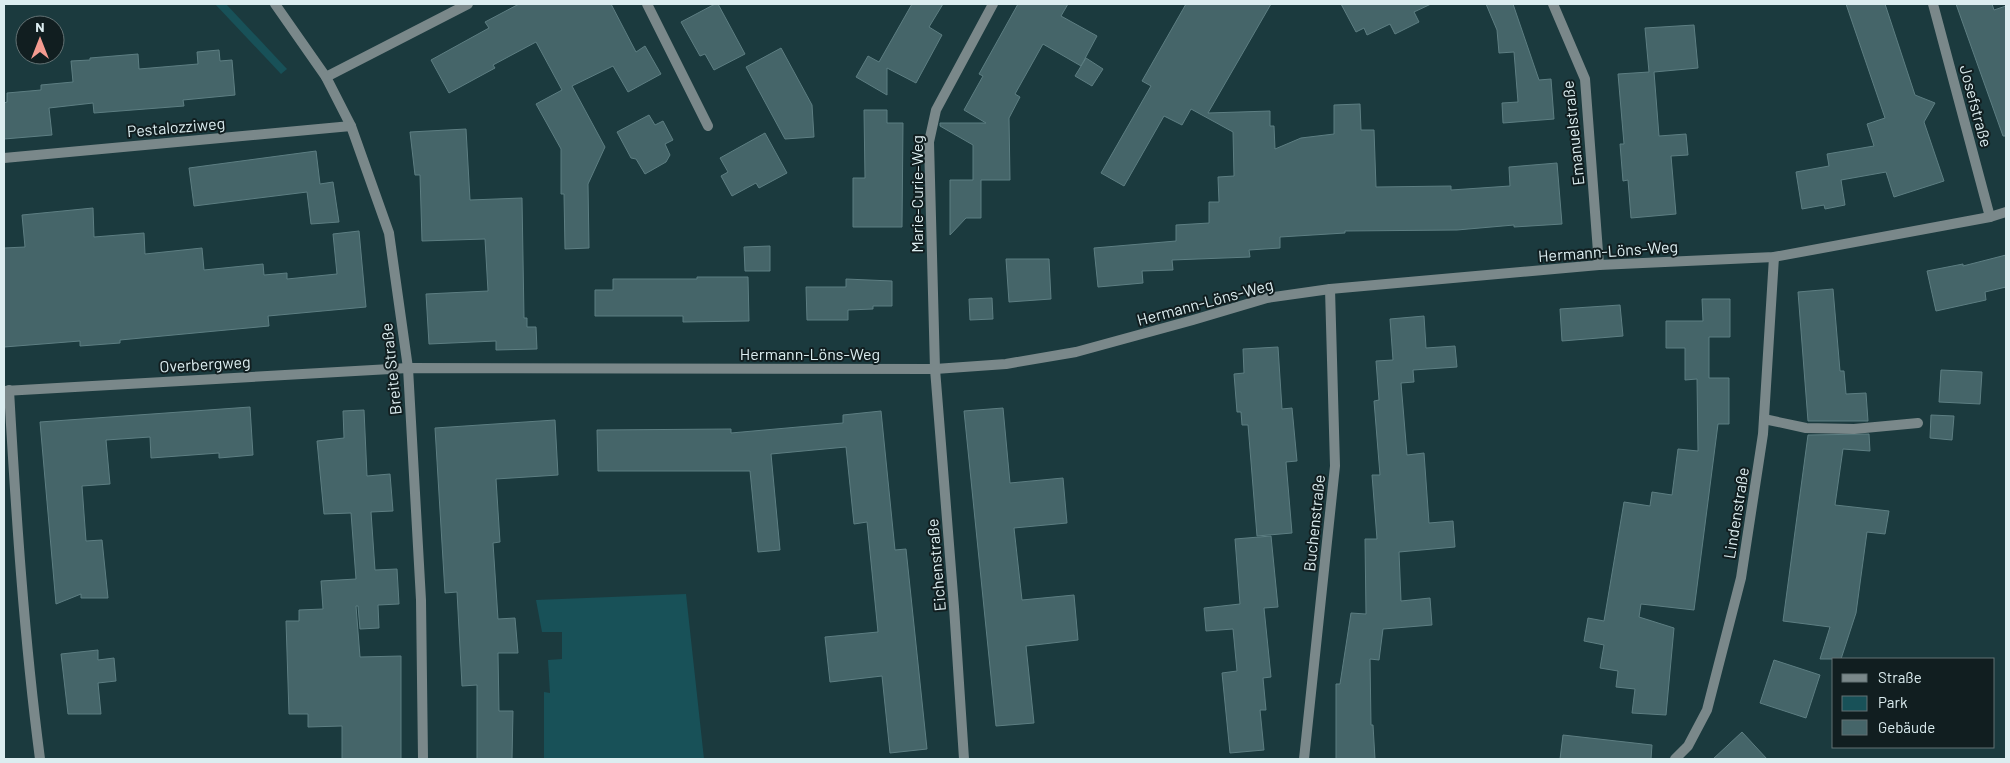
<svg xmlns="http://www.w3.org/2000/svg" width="2010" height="763" font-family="Barlow,sans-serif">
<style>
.green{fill:#185158}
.building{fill:#456569;stroke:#5d7e82}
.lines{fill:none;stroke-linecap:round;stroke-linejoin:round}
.service{stroke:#7a888a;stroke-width:10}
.minor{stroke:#7a888a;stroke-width:10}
.labels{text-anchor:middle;stroke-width:4;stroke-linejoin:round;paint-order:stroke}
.street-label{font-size:16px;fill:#dcedf0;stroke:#111e20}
</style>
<rect width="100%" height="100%" fill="#1b3a3e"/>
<!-- green -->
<g class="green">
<path d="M215,4H226L287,69L281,74Z"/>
<path d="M686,594L704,759H544V692L550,693L548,660L562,659V632H542L536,600Z"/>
</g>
<!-- building -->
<g class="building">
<path d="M519,4H611L636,52L645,46L661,74L628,92L613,66L572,86L605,147L588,184L589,248L565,249L564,194H561V149L536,104L562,90L536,42L493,65L495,68L449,93L431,60L489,28L485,22Z"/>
<path d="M715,4H718L745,54L714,70L705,54L700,56L681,22Z"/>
<path d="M912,4H943L929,27L942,35L916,83L887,68V95L856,77L868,56L879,62Z"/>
<path d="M1018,4H1068L1061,16L1097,36L1081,66L1043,44L1015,94L1020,97L1009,118L1010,180H981V218H966L950,235V180H973V145L940,126V123H986L964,110L983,76L979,74Z"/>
<path d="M1186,4H1271L1208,113L1270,111V126H1274L1275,149L1301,138L1334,134V105L1360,104L1361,130H1374L1376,187L1451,186V190L1510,186L1509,167L1557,163L1562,224L1514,227V225L1457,230L1345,231V233L1280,237V248L1249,250L1250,257L1172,260L1173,270L1142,271L1143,283L1098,287L1094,248L1176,241V225L1209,223V202H1219L1218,177L1234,176L1233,132L1191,109L1182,125L1164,116L1124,186L1101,173L1151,86L1142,81Z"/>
<path d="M1341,4H1431L1414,12L1419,22L1395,34L1390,24L1367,35L1364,28L1356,32Z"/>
<path d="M1486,4H1513L1539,80L1551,79L1554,119L1503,123L1502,103L1518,102L1514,52L1499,53L1497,30Z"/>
<path d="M1846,4H1885L1915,95L1935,103L1924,122L1944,181L1894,197L1886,172L1841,180L1845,205L1825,209L1824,205L1802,209L1796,172L1829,166L1827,154L1874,146L1867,124L1885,118Z"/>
<path d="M1956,4H1992L1994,10L2006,6V136H2003Z"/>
<path d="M1694,25L1698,68L1654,72L1659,136L1686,134L1688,155L1671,156L1676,214L1631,218L1628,180L1623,181L1620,144H1624L1618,74L1649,72L1645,28Z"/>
<path d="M781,48L812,105L814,137L785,139L746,67Z"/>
<path d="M219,50L220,61L232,60L235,95L183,100L184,106L94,113L93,103L49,108L52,135L4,139V103L7,102V93L41,90V85L73,82L71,61L90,60V58L138,54L139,69L198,64L197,52Z"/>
<path d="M1086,58L1103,69L1092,86L1075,76Z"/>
<path d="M864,110H887V123H903L902,227H853V178H865Z"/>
<path d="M649,115L655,125L663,121L673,140L665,144L670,155L666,162L645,174L636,159L631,158L617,132Z"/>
<path d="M466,129L470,200L522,198L524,318H527V327H536L537,349L496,350V341L429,344L426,294L488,291L485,239L422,241L420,175H415L410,132Z"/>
<path d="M765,133L787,173L759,188L756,183L732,196L721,176L728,172L720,158Z"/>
<path d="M316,151L320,184L333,182L339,222L311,224L307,192L194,206L189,168Z"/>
<path d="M93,208L94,237L144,233L145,254L202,248L204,270L263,264L264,275L287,273V279L337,274L333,234L359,231L366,307L268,316L269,326L120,340V343L80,346V341L4,347V248L25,247L22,215Z"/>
<path d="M770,246V271H745L744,247Z"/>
<path d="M2006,255V287L1985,292L1986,300L1936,311L1927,271L1963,264V266Z"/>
<path d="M1006,259H1049L1051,299L1009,302Z"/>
<path d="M697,277H748L749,321L683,322V316H595V290H613V279H697Z"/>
<path d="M846,279L892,281V306H873V309L848,310V320H807L806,287H846Z"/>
<path d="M1833,289L1840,371H1844L1846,394L1866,393L1868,421H1808L1798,292Z"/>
<path d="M992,298L993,319L970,320L969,299Z"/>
<path d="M1702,299H1730V337H1709V378H1729V424H1718L1694,610L1641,604L1639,617L1674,628L1666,715L1632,713L1635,689L1616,687L1618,671L1600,668L1604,645L1584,641L1588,618L1604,621L1624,502L1650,506L1652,492L1672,495L1678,449L1698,451L1697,379L1685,380V348H1666V321H1703Z"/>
<path d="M1620,305L1623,336L1562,341L1560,309Z"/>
<path d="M1424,316L1426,348L1455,346L1457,367L1413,370L1414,382L1401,383L1407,455L1424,453L1429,523L1453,521L1455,547L1399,552L1401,601L1430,598L1432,625L1383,629L1379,660L1370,659L1371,725H1373L1375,759H1336V684H1340L1351,613L1366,614L1365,539H1377L1372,475H1380L1374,401L1379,400L1376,361L1393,360L1390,319Z"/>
<path d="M1278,347L1282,409L1292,408L1297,461L1286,462L1292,533L1257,536L1248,425H1242L1241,412H1237L1234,374L1244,373L1243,349Z"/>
<path d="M1941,370L1982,372L1980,404L1939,402Z"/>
<path d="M250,407L253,455L219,458V453L151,458L150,437L106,440L110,484L82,486L86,541L102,540L108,598H81V594L56,604L40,422Z"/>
<path d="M1003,408L1010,483L1063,478L1067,523L1014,528L1022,600L1074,595L1078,640L1026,646L1034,723L996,726L964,411Z"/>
<path d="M364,410L367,476L390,474L393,511L371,512L375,570L397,569L399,604L378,605L379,628L360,629L358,606H356L360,657L401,656V759H342V726L308,727V714H289L286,621H299V610L323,609L321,581L356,579L351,513L324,514L317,441L344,438L343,411Z"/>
<path d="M881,411L895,550L906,549L927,749L890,753L882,676L830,682L825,637L878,632L867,522L854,524L846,447L771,454L780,550L758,552L750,471H598L597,430L731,429V433L843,423V415Z"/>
<path d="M1931,415L1954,416L1952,440L1930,438Z"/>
<path d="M555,420L558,475L496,479L500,542L493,543L498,619L515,618L518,653H498L499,711H513L512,759H477V685L462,686L457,592L445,593L435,428Z"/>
<path d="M1869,434L1870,451L1843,449L1835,505L1889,511L1885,534L1867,532L1856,613L1841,659H1820L1830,627L1783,621L1808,435Z"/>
<path d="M1271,536L1278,607L1264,608L1271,677L1263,678L1266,710H1260L1264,750L1230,753L1222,673L1237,671L1233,629L1206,631L1204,608L1240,604L1235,539Z"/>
<path d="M98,650V660L114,658L116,681L98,683L101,714H68L61,654Z"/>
<path d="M1774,660L1820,675L1806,718L1760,703Z"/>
<path d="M1742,732L1767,759H1713Z"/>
<path d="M1563,735L1652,745L1651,759H1560Z"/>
</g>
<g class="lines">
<!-- service -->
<path class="service" d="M1764,419L1806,428L1854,429L1918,423"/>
<!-- minor -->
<g class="minor">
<path d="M275,4L326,77L351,126L389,233L408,368L421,600L423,759"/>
<path d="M647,4L708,126"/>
<path d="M1553,4L1585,79L1599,265"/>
<path d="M1933,4L1990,217"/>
<path d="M326,77L468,4"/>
<path d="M4,158L351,126"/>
<path d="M9,390C16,514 24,637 40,759"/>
<path d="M4,391L408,368L935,369L1006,364L1076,352L1193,320L1267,298L1330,289L1599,265L1774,257L1990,217L2006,212"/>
<path d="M964,759L954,607L935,369L929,142L936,110L993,4"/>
<path d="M1304,759L1335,466L1330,289"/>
<path d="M1675,759L1688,746L1707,710L1741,578L1763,434L1774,257"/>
</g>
</g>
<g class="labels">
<!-- street labels -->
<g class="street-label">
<text transform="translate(1976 106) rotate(75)" y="6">Josefstraße</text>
<text transform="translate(176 127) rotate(-5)" y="6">Pestalozziweg</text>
<text transform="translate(1573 133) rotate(-96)" y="6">Emanuelstraße</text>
<text transform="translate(917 194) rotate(-90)" y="6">Marie-Curie-Weg</text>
<text transform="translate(1608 251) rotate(-4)" y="6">Hermann-Löns-Weg</text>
<text transform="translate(1205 302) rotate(-15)" y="6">Hermann-Löns-Weg</text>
<text x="810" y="360">Hermann-Löns-Weg</text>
<text transform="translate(205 364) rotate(-3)" y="6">Overbergweg</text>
<text transform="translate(391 369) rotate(-96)" y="6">Breite Straße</text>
<text transform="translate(1736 513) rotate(-81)" y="6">Lindenstraße</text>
<text transform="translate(1314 523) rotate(-84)" y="6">Buchenstraße</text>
<text transform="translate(936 565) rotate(-95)" y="6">Eichenstraße</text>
</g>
</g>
<!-- border -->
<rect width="2010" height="763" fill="none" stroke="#dcedf0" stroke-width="10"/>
<!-- legend -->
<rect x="1832" y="658" width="162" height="90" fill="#111e20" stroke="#627173"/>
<rect x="1842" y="674" width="25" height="8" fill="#7a888a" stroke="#627173"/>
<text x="1878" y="683" font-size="15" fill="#dcedf0">Straße</text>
<rect x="1842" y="696" width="25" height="15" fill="#185158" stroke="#627173"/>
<text x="1878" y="708" font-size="15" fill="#dcedf0">Park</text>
<rect x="1842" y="720" width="25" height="15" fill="#456569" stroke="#627173"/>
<text x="1878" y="733" font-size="15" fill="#dcedf0">Gebäude</text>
<!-- north arrow -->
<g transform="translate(40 40)"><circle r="24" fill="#111e20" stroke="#627173"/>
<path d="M0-4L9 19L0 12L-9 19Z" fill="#f59c91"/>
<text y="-8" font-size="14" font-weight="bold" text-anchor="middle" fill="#dcedf0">N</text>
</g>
</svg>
